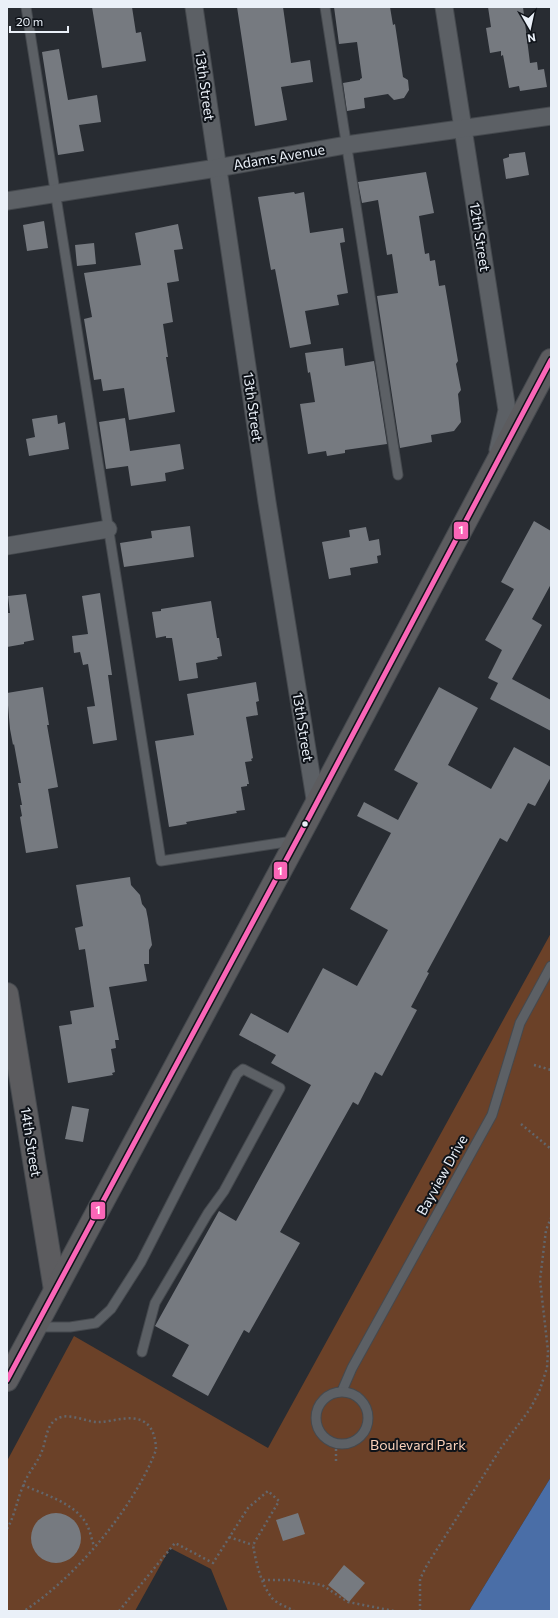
<svg xmlns="http://www.w3.org/2000/svg" width="558" height="1618" font-family="Commissioner,sans-serif">
<style>
.green{fill:#6b4128}
.water{fill:#4a6ea7}
.building{fill:#767a80}
.lines{fill:none;stroke-linecap:round;stroke-linejoin:round}
.lane-casing{stroke:#45494e;stroke-width:11}
.street-casing{stroke:#45494e;stroke-width:19}
.secondary-casing{stroke:#45494e;stroke-width:24}
.path{stroke:#63666b;stroke-width:2.5;stroke-dasharray:2 3;stroke-linecap:butt}
.lane{stroke:#5c6065;stroke-width:9}
.street{stroke:#5c6065;stroke-width:17}
.secondary{stroke:#5c5c5f;stroke-width:22}
.bus-1-casing{stroke:#0f1319;stroke-width:8}
.bus-1{stroke:#fa66b7;stroke-width:5}
.bus-dot{fill:#eaf0f8;stroke:#0f1319;stroke-width:1.5}
.labels{text-anchor:middle;stroke-width:4;stroke-linejoin:round;paint-order:stroke}
.street-label{font-size:14px;fill:#eaf0f8;stroke:#0f1319}
.park-label{font-size:14px;fill:#fbd2bb;stroke:#0f1319}
.line-badge{stroke:#0f1319;stroke-width:1.5}
.badge-label{font-size:11px;text-anchor:middle;font-weight:bold;fill:#fff}
</style>
<rect width="100%" height="100%" fill="#282c32"/>
<!-- green -->
<path class="green" d="M551,933V1477L469,1611H228L211,1569L170,1548L135,1611H7V1461L74,1336L268,1448Z"/>
<!-- water -->
<path class="water" d="M551,1477V1611H469Z"/>
<!-- building -->
<g class="building">
<path d="M92,7H132L136,33L141,32L146,61L102,68Z"/>
<path d="M237,7H283L291,63L310,60L313,82L281,87L287,120L255,126Z"/>
<path d="M334,7H390L393,25L395,24L403,77L408,80L409,90L404,98L394,100L388,94L364,98L365,108L347,111L343,83L360,80V79L362,78L357,42L339,44Z"/>
<path d="M488,7H523L530,63L537,62L538,70L544,69L547,87L520,91L519,86L509,88L503,55L501,56V51L490,53L486,28L491,27Z"/>
<path d="M59,49L68,100L97,95L101,122L79,125L84,151L58,155L42,52Z"/>
<path d="M525,152L529,175L506,179L503,159L509,157V154Z"/>
<path d="M426,172L434,213L419,216L425,254L429,253L430,261L435,260L439,286L445,285L458,361L456,364L461,390L458,394L461,422L454,431L431,435L432,442L400,448L377,296L398,293L392,254L387,255L378,200L362,203L358,182Z"/>
<path d="M294,192L295,194L304,192L310,233L343,228L345,242L340,243L348,293L337,295L339,305L305,311L311,344L290,348L275,269L271,270L258,197Z"/>
<path d="M44,221L48,248L27,251L23,225Z"/>
<path d="M178,224L183,249L174,250L179,281L167,283L173,322L163,324L168,357H166L175,412L129,420L124,388L103,391L101,379L94,380L84,319L92,317L84,273L141,265L135,233Z"/>
<path d="M94,243L96,264L77,266L75,245Z"/>
<path d="M343,348L345,366L374,361L387,444L345,450V453L327,456L326,451L308,454L300,404L315,402L310,372L308,373L305,353Z"/>
<path d="M57,415L58,424L65,422L69,449L29,456L26,439L35,437L32,419Z"/>
<path d="M125,418L130,451L180,444L184,469L165,473L166,481L131,486L128,466L106,469L99,422Z"/>
<path d="M534,521L551,531V584L532,619L542,625L512,679L551,700V731L490,699L498,683L488,678L502,650L485,640L514,589L501,582Z"/>
<path d="M190,526L194,557L124,567L120,543L152,538L151,531Z"/>
<path d="M366,527L369,541L379,539L381,555L377,556L378,563L350,568L351,575L329,579L322,542L350,537L349,530Z"/>
<path d="M100,593L112,675H108L117,740L93,744L87,707L95,706L88,664L83,665L80,652L74,653L72,636L88,634L82,596Z"/>
<path d="M26,594L34,640L24,642V644L7,647V613H10L8,596Z"/>
<path d="M211,601L217,638H219L222,656L217,657L218,659L196,663L198,678L179,681L172,638H166V636L156,638L152,612L161,611V609Z"/>
<path d="M256,682L259,701L256,702L258,715L246,717L253,758L251,759L252,761L245,762L249,784H247V786L241,787L245,810L236,811L237,813L186,822L187,824L169,827L155,741L194,735L187,694Z"/>
<path d="M43,687L49,725H47L58,787L48,789L58,848L26,853L20,817L22,816L20,805H22L18,783H21L14,744L13,745L10,729L7,693Z"/>
<path d="M439,687L478,708L448,765L491,789L514,747L551,767V777L535,806L528,803L507,842L500,838L427,972L429,973L411,1007L417,1010L382,1076L375,1072L358,1105L353,1102L280,1232L300,1243L249,1333L244,1330L208,1396L172,1376L189,1345L155,1326L219,1211L236,1221L311,1085L271,1063L276,1055L239,1035L251,1013L288,1033L323,968L357,986L388,930L350,909L391,833L357,816L364,802L398,820L418,783L394,770Z"/>
<path d="M130,877L131,885L140,895L142,904L146,909L148,919L152,945L149,950V964H144L147,981L109,987L119,1040H115L116,1048L111,1049L115,1072L112,1073L113,1075L68,1083L59,1026L72,1024L70,1011L94,1007L85,949L79,950L75,928L83,926L76,885Z"/>
<path d="M72,1106L89,1109L83,1142L65,1139Z"/>
<path d="M298,1513L305,1534L283,1541L276,1520Z"/>
<circle cx="56" cy="1538" r="25"/>
<path d="M344,1565L365,1583L349,1602L328,1585Z"/>
</g>
<g class="lines">
<!-- lane casing -->
<g class="lane-casing">
<g id="lane">
<path d="M26,7L161,861L293,841"/>
<path d="M325,7L398,475"/>
<path d="M37,1327H70L96,1323L111,1309L141,1262L237,1074L243,1069L280,1088L224,1191L208,1213L155,1303L142,1352"/>
<path d="M342,1391L352,1368L492,1115L520,1023L551,966"/>
<circle cx="342" cy="1418" r="26"/>
</g>
</g>
<!-- street casing -->
<g class="street-casing">
<g id="street">
<path d="M194,7L267,502L316,805"/>
<path d="M444,7L507,410L498,450"/>
<path d="M7,201L217,168L346,145L551,116"/>
<path d="M7,546L108,529"/>
</g>
</g>
<!-- secondary casing -->
<g class="secondary-casing">
<g id="secondary">
<path d="M7,994L55,1290"/>
<path d="M7,1380L306,823L551,360"/>
</g>
</g>
<!-- path -->
<g class="path">
<path d="M534,1065L551,1070"/>
<path d="M521,1124L551,1149"/>
<path d="M336,1444V1462"/>
<path d="M23,1485C43,1494 71,1502 84,1520C90,1528 91,1538 94,1546"/>
<path d="M7,1529C15,1515 17,1500 23,1486C27,1474 37,1464 42,1451C46,1441 46,1428 54,1421C66,1410 84,1422 98,1422C115,1422 137,1411 150,1427C154,1433 156,1442 156,1450C134,1508 76,1577 24,1611"/>
<path d="M229,1537L253,1545"/>
<path d="M263,1580H291L322,1585L348,1602L394,1611"/>
<path d="M119,1611L175,1543L213,1563L248,1508L268,1491L279,1501L253,1545C256,1563 261,1584 272,1598C277,1604 288,1607 294,1611"/>
<path d="M420,1611V1579L427,1565L501,1448L530,1409L539,1392L547,1368L548,1351L540,1280L546,1230L551,1218"/>
</g>
<!-- lane -->
<use href="#lane" class="lane"/>
<!-- street -->
<use href="#street" class="street"/>
<!-- secondary -->
<use href="#secondary" class="secondary"/>
<!-- bus-1 casing -->
<g class="bus-1-casing">
<path id="bus-1" d="M7,1380L306,823L551,360"/>
</g>
<!-- bus-1 -->
<use href="#bus-1" class="bus-1"/>
</g>
<!-- markers -->
<circle class="bus-dot" cx="305" cy="824" r="3.5"/>
<g class="labels">
<!-- street labels -->
<g class="street-label">
<text transform="translate(205 86) rotate(82)" y="5">13th Street</text>
<text transform="translate(279 157) rotate(-10)" y="5">Adams Avenue</text>
<text transform="translate(480 237) rotate(81)" y="5">12th Street</text>
<text transform="translate(253 407) rotate(82)" y="5">13th Street</text>
<text transform="translate(303 727) rotate(81)" y="5">13th Street</text>
<text transform="translate(31 1142) rotate(81)" y="5">14th Street</text>
<text transform="translate(442 1175) rotate(-61)" y="5">Bayview Drive</text>
</g>
<!-- park labels -->
<g class="park-label">
<text x="418" y="1450">Boulevard Park</text>
</g>
</g>
<g class="line-badge">
<rect x="453" y="521" width="16" height="19" rx="4" fill="#fa66b7"/>
<rect x="273" y="861" width="15" height="19" rx="4" fill="#fa66b7"/>
<rect x="90" y="1201" width="16" height="19" rx="4" fill="#fa66b7"/>
</g>
<g class="badge-label">
<text x="461" y="534">1</text>
<text x="280" y="875">1</text>
<text x="98" y="1214">1</text>
</g>
<!-- border -->
<rect width="558" height="1618" fill="none" stroke="#eaf0f8" stroke-width="16"/>
<!-- north arrow -->
<g transform="translate(530 28) rotate(171)" stroke="#0f1319" stroke-width="3" paint-order="stroke">
<path d="M0-3L7 15L0 10L-7 15Z" fill="#eaf0f8"/>
<text y="-6" font-size="11" font-weight="bold" text-anchor="middle" fill="#eaf0f8">N</text>
</g>
<!-- scale -->
<path d="M10 26v6h58v-6" fill="none" stroke="#eaf0f8" stroke-width="2"/>
<text x="16" y="26" font-size="12" fill="#eaf0f8" stroke="#0f1319" stroke-width="3" paint-order="stroke">20 m</text>
</svg>
